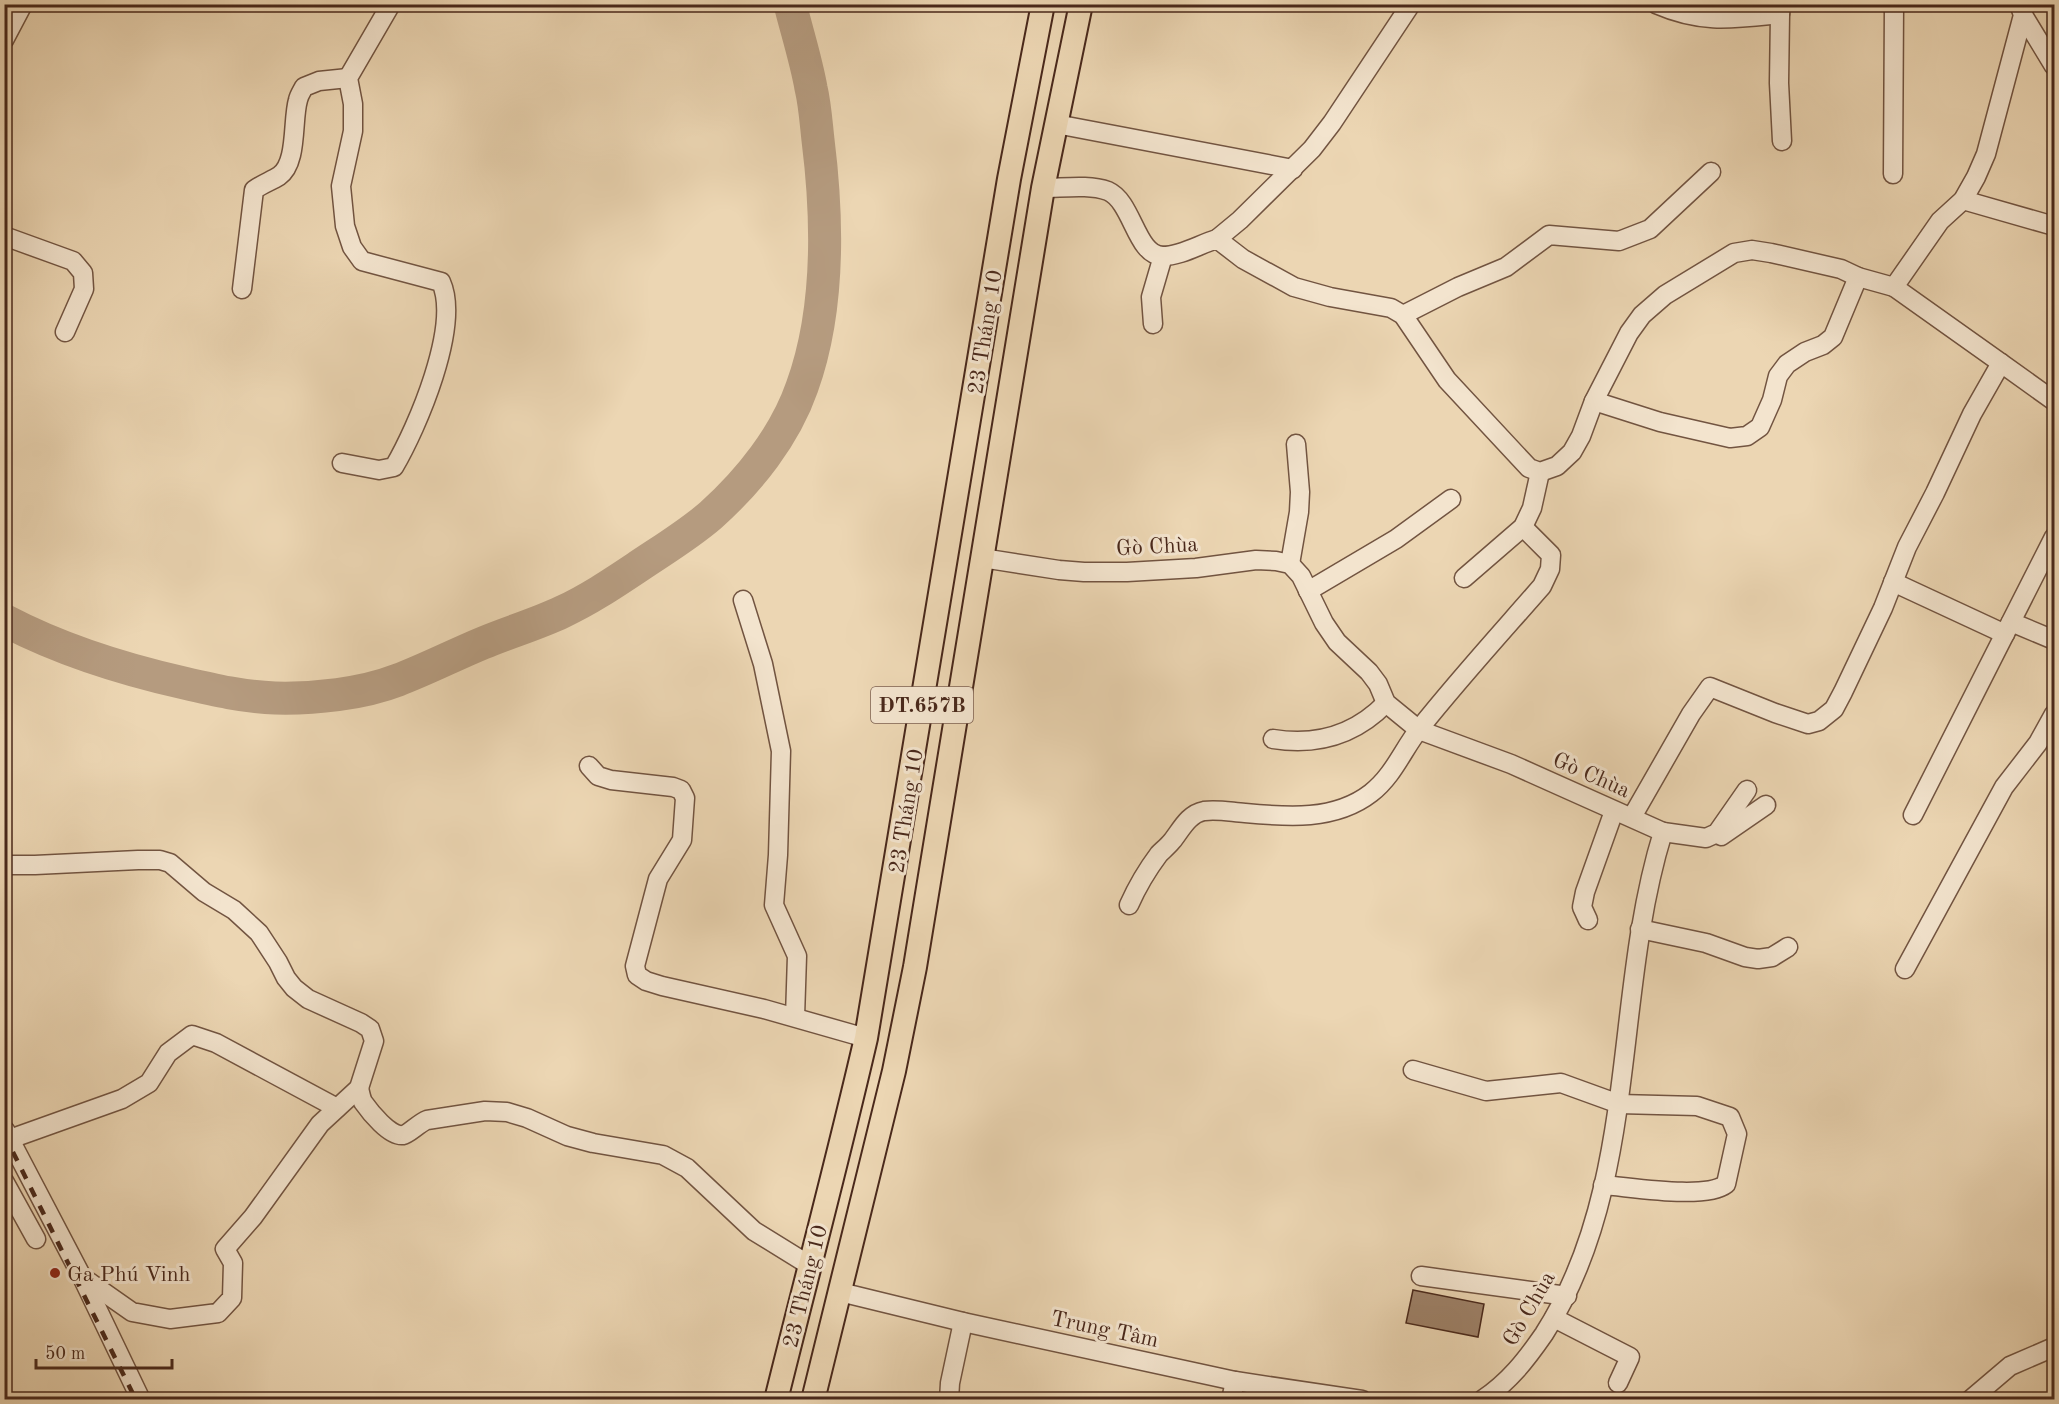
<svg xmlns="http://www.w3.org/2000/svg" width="2059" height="1404" font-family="'Old Standard TT',serif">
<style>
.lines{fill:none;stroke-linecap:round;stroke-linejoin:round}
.river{stroke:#b59b7f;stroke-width:33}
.building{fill:#9e826a;stroke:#49281b;stroke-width:1.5}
.minor-casing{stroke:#725441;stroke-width:21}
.major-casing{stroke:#49281b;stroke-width:26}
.minor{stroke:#f3e4ce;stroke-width:18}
.major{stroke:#ecd6b3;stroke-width:22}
.rail{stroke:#49281b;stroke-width:4.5;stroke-dasharray:10 10;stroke-linecap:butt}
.poi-dot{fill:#8f2418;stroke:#f3e4ce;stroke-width:2}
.labels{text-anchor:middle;stroke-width:6;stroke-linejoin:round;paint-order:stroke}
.shield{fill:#f3e4ce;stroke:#7c6051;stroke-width:1.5}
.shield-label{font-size:21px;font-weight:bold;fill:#49281b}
.street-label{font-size:22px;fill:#49281b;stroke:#f3e4ce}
.poi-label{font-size:22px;fill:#49281b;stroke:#f3e4ce;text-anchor:start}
</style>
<rect width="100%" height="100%" fill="#ecd6b3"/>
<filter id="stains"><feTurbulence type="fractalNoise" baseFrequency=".00333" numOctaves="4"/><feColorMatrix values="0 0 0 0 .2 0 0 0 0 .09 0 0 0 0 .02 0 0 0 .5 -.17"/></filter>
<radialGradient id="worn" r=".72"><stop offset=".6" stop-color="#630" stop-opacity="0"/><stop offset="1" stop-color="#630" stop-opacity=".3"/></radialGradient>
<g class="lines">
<!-- river -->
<path class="river" d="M4,620C61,650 122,669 184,683C214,690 244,697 275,698C314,699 362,694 398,680C427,669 454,655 483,643C509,632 537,624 562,612C588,600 612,584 636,568C661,551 688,535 711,515C749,481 785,436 802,387C830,310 828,220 818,140C816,122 815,105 811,88C806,60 797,32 790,4"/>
</g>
<!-- building -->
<path class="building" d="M1413,1290L1484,1304L1478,1337L1406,1323Z"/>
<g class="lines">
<!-- minor casing -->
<g class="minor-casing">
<g id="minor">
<path d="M1656,4C1702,24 1732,19 1780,14L1781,4"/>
<path d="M1780,14L1779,83L1782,141"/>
<path d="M2023,15L2054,66"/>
<path d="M4,40L23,4"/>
<path d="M1056,124L1293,169"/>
<path d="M1893,174L1894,4"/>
<path d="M1043,188C1063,188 1089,184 1108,191C1133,202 1136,256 1163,256C1181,256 1200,244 1217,239L1243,259L1294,287L1330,297L1391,308L1403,315L1447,380L1529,468L1540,472L1557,466L1572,452L1581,436L1594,401L1629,333L1642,315L1665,295L1734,253L1752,250L1771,253L1841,269L1858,277L1894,287"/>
<path d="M1963,200L2054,226"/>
<path d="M4,236L73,261L83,273L84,289L65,332"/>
<path d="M1217,239L1240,220L1312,149L1332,123L1411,4"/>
<path d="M242,289L254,190C262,184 271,181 279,176C298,163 292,120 298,100C299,95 302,91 304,87L319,81L348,78"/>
<path d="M1403,315L1458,287L1506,267L1549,235L1619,241L1650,229L1711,172"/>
<path d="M1153,324L1151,297L1163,256"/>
<path d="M2001,363L1894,287L1940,221L1963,200L1976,177L1986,154L2023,15L2019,4"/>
<path d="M1594,401L1660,422L1730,438L1747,436L1760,427L1772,400L1778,376L1787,364L1805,352L1823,345L1833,337L1858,277"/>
<path d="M342,463L379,470L394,467C417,428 461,326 441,282L362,261L352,247L345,226L341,186L353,131V104L348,78L391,4"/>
<path d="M982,558L1059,570L1084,572H1127L1196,568L1256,560L1276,561L1290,564L1301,576L1324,623L1337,642L1369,672L1378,684L1386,703L1419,730L1511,764L1663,832C1612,996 1640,1184 1544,1334C1526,1360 1509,1382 1482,1400"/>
<path d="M1290,564L1299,512L1300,492L1296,444"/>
<path d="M1464,578L1523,527L1532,508L1540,472"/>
<path d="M1893,582L2005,634"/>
<path d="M1308,591L1396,539L1451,499"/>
<path d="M743,600L763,664L781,751L778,855L774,905L797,956L795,1017"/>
<path d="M2011,622L2054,640"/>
<path d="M1273,739C1317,746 1355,735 1386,703"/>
<path d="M589,766L598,776L611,780L673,787L681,790L685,798L682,840L658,879L635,966L637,975L646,981L662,986L764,1009L866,1038"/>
<path d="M1913,815L2054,537"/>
<path d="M1632,817L1691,714L1710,687L1775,713L1808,724L1819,721L1834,709L1843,692L1883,608L1907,547L1935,493L1972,414L2001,363L2054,401"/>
<path d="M1663,832L1706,838L1717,833L1747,790"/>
<path d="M1721,836L1766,805"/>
<path d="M4,865H35L138,860H160L170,863L204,892L234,910L259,933L278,962L286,978L294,988L308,999L361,1023L370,1029L374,1041L359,1088L320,1124L253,1217L225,1249L233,1263L232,1298L218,1313L170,1319L132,1312L82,1277"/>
<path d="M1129,905C1137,887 1147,870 1159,854C1163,850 1168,846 1172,841C1181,830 1188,814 1204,811C1217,809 1231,812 1245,813C1287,817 1335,821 1371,793C1394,775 1403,749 1420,728C1459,679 1501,633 1542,586L1550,569L1551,555L1523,527"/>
<path d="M1588,920L1582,907L1585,892L1614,811"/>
<path d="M1640,929L1706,943L1745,957L1758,959L1772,957L1788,947"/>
<path d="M1905,969L2004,787L2038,743L2054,714"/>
<path d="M1413,1070L1486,1091L1561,1083L1619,1104L1697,1106L1730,1117L1737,1134L1726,1184C1706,1200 1631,1187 1603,1185"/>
<path d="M359,1088C360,1092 361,1098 363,1102C370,1112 390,1137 403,1135C409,1134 419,1123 427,1120L485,1111L507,1112L527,1118L567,1136L593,1143L663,1155L687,1168L754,1231L809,1265"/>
<path d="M5,1130L82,1277L141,1400"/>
<path d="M10,1139L122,1099L149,1083L168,1053L192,1035L216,1043L337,1108"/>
<path d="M4,1181L36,1239"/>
<path d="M1421,1276L1567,1296"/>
<path d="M840,1292L963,1322L1235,1381L1362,1400"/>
<path d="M1554,1318L1630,1357L1618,1383"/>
<path d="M949,1400L950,1383L963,1322"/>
<path d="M1231,1400L1235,1381"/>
<path d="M1970,1400L2010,1366L2054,1347"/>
</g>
</g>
<!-- major casing -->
<g class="major-casing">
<g id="major">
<path d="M776,1400C806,1279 838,1159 866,1038L1009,179L1043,4"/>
<path d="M813,1400L894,1071L915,967L1043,188L1081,4"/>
</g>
</g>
<!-- minor -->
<use href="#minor" class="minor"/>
<!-- major -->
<use href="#major" class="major"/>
<!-- rail -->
<path class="rail" d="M4,1134L136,1400"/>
</g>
<!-- markers -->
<circle class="poi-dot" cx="55" cy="1273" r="6"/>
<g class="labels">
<!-- shield labels -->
<rect class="shield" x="871" y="687" width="102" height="36" rx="4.5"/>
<g class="shield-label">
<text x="922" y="712">ĐT.657B</text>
</g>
<!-- street labels -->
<g class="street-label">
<text transform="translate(984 332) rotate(-81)" y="8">23 Tháng 10</text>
<text transform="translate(1157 545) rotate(-3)" y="8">Gò Chùa</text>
<text transform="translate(1592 774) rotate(24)" y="8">Gò Chùa</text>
<text transform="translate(905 811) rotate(-81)" y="8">23 Tháng 10</text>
<text transform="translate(804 1286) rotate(-76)" y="8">23 Tháng 10</text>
<text transform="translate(1528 1308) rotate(-60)" y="8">Gò Chùa</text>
<text transform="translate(1105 1328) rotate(12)" y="8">Trung Tâm</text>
</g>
<!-- poi labels -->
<g class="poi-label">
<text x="67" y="1281">Ga Phú Vinh</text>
</g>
</g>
<!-- margin -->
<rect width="2059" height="1404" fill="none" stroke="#ecd6b3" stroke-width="24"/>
<rect x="6" y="6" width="2047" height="1392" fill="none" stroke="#49281b" stroke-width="3"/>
<rect x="12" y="12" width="2035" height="1380" fill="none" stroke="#49281b" stroke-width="1.5"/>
<!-- scale -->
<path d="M36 1359v9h136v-9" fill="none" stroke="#49281b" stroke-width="3"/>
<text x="45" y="1359" font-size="18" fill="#49281b" stroke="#f3e4ce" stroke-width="4.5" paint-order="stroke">50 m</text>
<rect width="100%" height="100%" filter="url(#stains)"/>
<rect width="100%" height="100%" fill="url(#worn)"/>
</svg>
